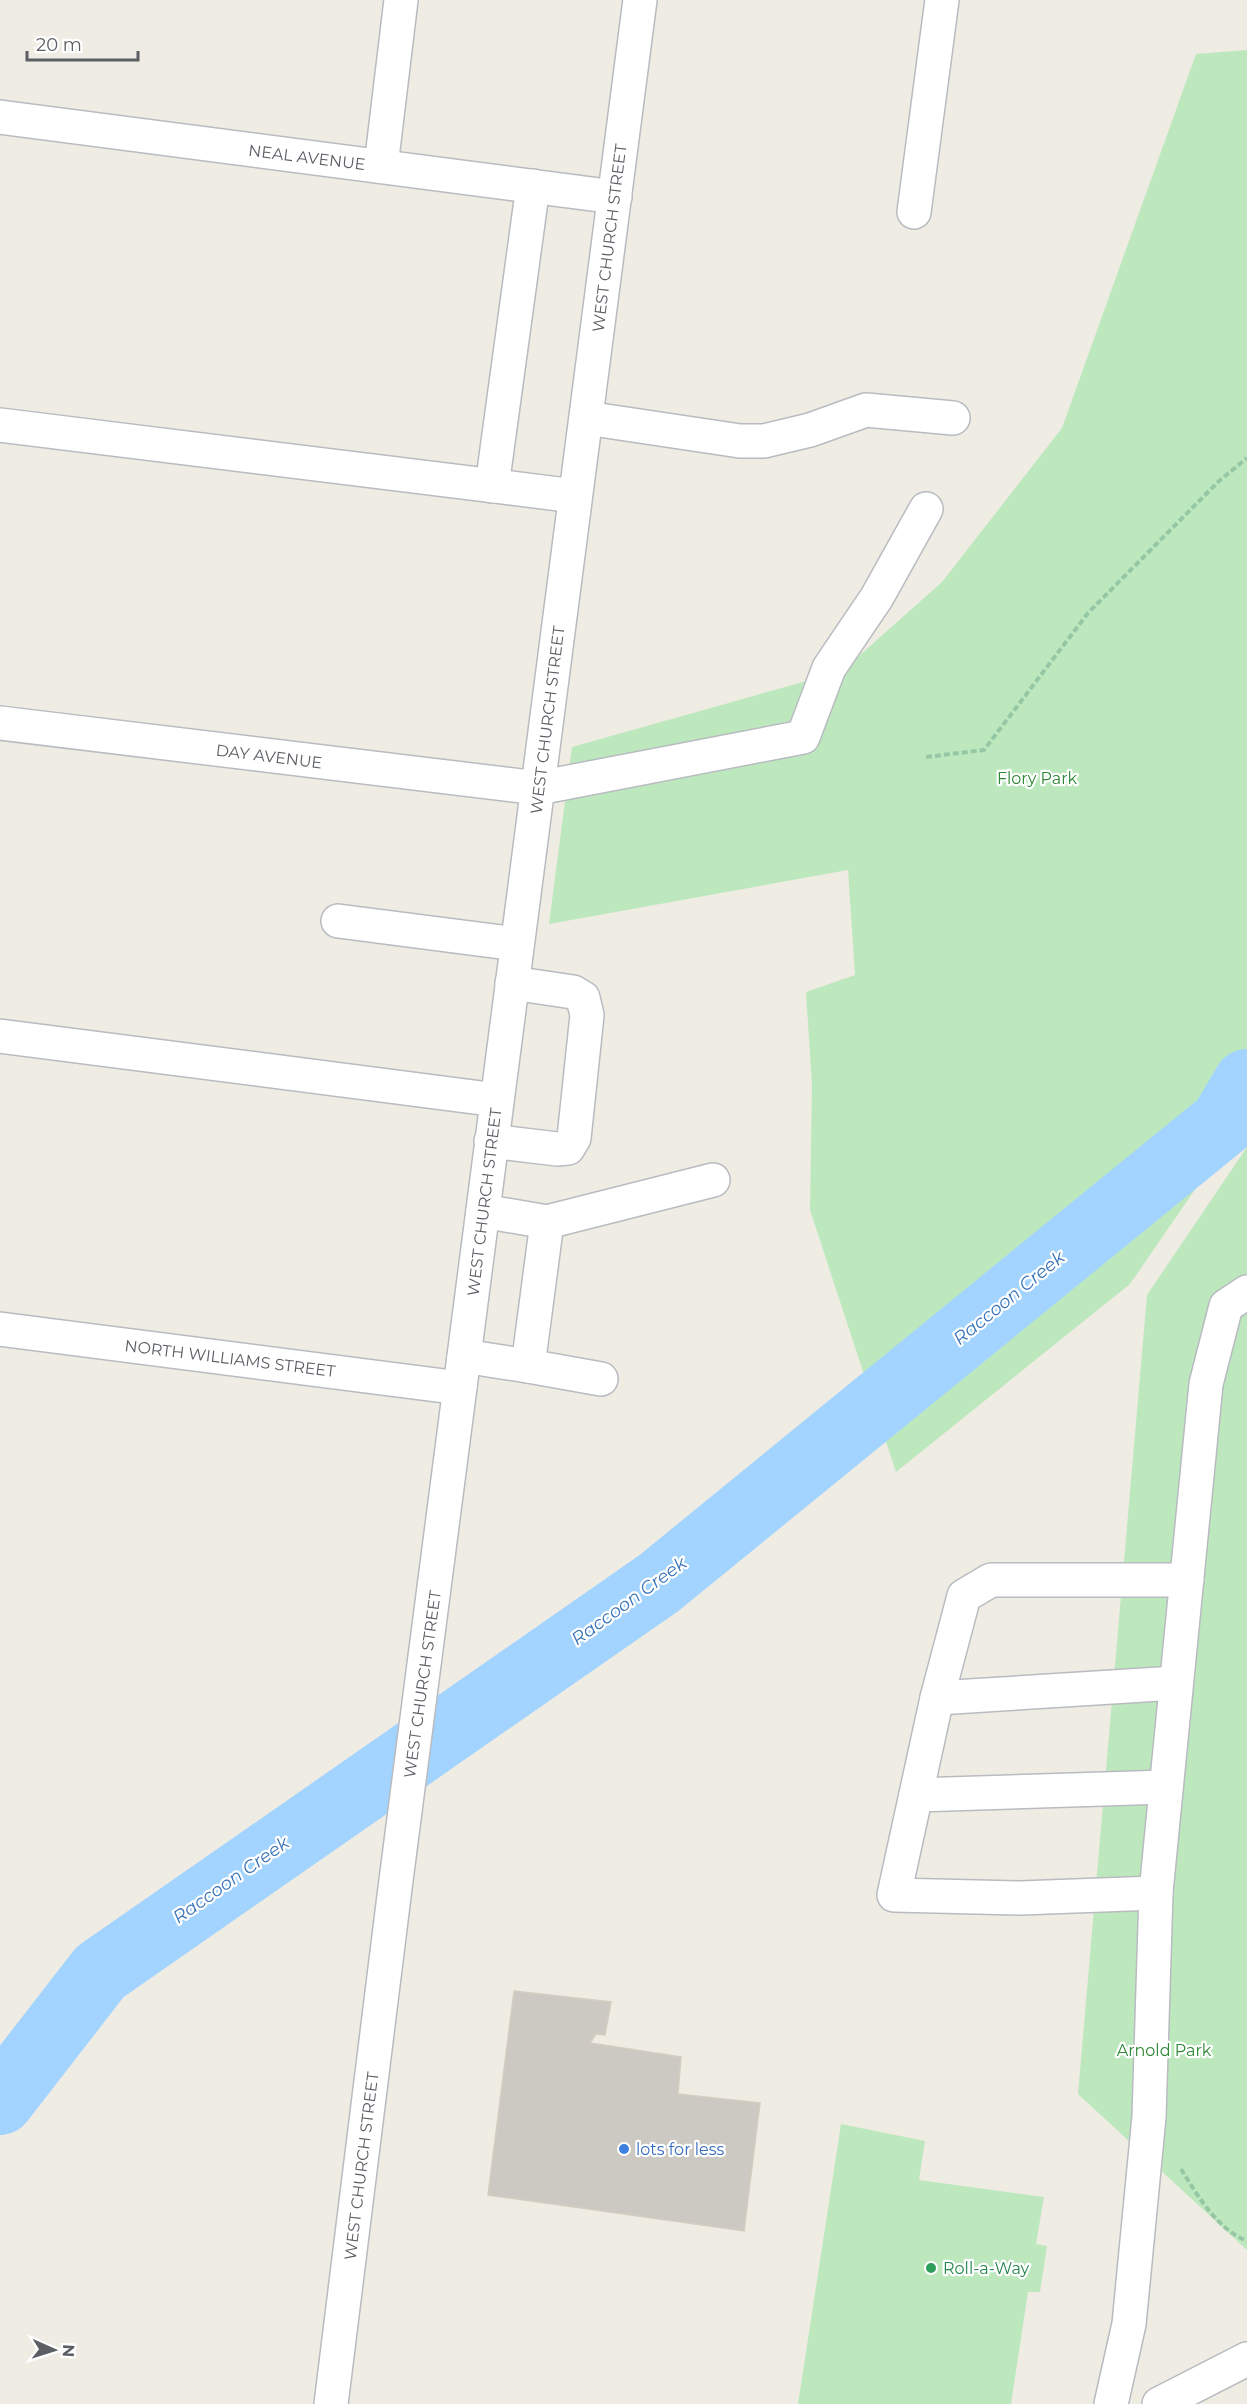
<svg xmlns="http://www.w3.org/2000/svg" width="1247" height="2404" font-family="Montserrat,sans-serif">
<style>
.green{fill:#bde8be}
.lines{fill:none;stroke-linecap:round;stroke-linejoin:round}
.river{stroke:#a2d4ff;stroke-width:68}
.building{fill:#ccc9c2;stroke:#d4cec1;stroke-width:1.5}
.minor-casing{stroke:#b8bbc0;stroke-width:36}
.path{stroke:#95c7a4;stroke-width:4;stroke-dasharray:6 3;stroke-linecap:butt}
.minor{stroke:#fff;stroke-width:33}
.shop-dot{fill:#3f7fe0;stroke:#fff;stroke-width:2}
.leisure-dot{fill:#2e9e5b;stroke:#fff;stroke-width:2}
.labels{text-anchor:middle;stroke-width:4.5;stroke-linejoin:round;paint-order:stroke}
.street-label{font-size:16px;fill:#5b5f64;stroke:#fff}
.park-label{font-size:16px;fill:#2f8736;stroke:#fff}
.shop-label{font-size:16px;fill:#366cbe;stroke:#fff;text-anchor:start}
.leisure-label{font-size:16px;fill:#27864d;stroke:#fff;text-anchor:start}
.water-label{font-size:18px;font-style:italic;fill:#3973b8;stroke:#fff}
</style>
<rect width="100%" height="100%" fill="#efece3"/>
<!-- green -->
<g class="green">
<path d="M1247,50V1114L1130,1284L896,1472L810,1210L812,1085L806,992L855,975L848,870L549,924L572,747L842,671L942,582L1062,428L1196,54Z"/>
<path d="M1247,1147V2250L1078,2094L1147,1295Z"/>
<path d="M841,2124L925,2141L919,2180L1044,2197L1036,2244L1047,2246L1040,2292H1028L1011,2404H798Z"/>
</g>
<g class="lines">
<!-- river -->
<path class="river" d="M0,2101L100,1972L659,1583L1224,1122L1247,1083"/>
</g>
<!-- building -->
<path class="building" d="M514,1991L611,2002L605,2035L596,2034L590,2043L681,2057L678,2094L760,2103L744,2231L488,2195Z"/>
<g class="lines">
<!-- minor casing -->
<g class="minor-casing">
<g id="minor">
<path d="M0,117L615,197"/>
<path d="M381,166L401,0"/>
<path d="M914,212L942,0"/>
<path d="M586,418L740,441H764L810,430L866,410L953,418"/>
<path d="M0,425L575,496"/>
<path d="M492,486L533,186"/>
<path d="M0,723L538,788L803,737L829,668L877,597L926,509"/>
<path d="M338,921L517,944"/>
<path d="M0,1036L497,1100"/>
<path d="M491,1141L557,1149L568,1148L574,1138L587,1015L583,998L573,992L512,983"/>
<path d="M483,1211L547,1222L713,1180"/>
<path d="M0,1329L460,1388"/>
<path d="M464,1356L528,1366L547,1222"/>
<path d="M528,1366L601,1379"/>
<path d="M937,1698L1176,1683"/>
<path d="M916,1795L1166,1787"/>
<path d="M1156,1893L1020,1898L894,1895L937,1698L964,1596L991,1580H1187"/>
<path d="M331,2404L395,1888L640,0"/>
<path d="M1111,2404L1129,2324L1149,2117L1156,1892L1206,1384L1226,1306L1247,1292"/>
<path d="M1159,2404L1247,2359"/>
</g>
</g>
<!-- path -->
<g class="path">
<path d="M926,757L984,750L1088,613L1219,481L1247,458"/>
<path d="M1181,2169C1198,2196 1216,2228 1247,2241"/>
</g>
<!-- minor -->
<use href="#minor" class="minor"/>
</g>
<!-- markers -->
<circle class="shop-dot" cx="624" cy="2149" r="6"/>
<circle class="leisure-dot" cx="931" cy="2268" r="6"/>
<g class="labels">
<!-- street labels -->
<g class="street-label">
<text transform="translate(307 157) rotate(7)" y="6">NEAL AVENUE</text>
<text transform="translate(609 238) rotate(-83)" y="6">WEST CHURCH STREET</text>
<text transform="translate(547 720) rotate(-83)" y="6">WEST CHURCH STREET</text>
<text transform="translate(269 756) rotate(7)" y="6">DAY AVENUE</text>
<text transform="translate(484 1202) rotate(-83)" y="6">WEST CHURCH STREET</text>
<text transform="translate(230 1358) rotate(7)" y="6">NORTH WILLIAMS STREET</text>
<text transform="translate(422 1684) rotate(-82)" y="6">WEST CHURCH STREET</text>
<text transform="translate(361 2166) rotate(-83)" y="6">WEST CHURCH STREET</text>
</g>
<!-- park labels -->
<g class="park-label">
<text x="1037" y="784">Flory Park</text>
<text x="1164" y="2056">Arnold Park</text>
</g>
<!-- shop labels -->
<g class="shop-label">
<text x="636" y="2155">lots for less</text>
</g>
<!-- leisure labels -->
<g class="leisure-label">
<text x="943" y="2274">Roll-a-Way</text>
</g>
<!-- water labels -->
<g class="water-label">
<text transform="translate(1009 1298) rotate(-39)" y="6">Raccoon Creek</text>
<text transform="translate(629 1601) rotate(-36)" y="6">Raccoon Creek</text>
<text transform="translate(231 1880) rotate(-35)" y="6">Raccoon Creek</text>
</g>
</g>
<!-- north arrow -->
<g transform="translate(54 2350) rotate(93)" stroke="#ffffff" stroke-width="4.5" paint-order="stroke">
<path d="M0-4.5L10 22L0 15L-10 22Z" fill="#5b5f64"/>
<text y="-9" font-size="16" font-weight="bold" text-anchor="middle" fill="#5b5f64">N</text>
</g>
<!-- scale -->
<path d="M27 51v9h111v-9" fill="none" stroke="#5b5f64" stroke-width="3"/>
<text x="36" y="51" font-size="18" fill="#5b5f64" stroke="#ffffff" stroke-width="4.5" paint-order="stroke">20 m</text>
</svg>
